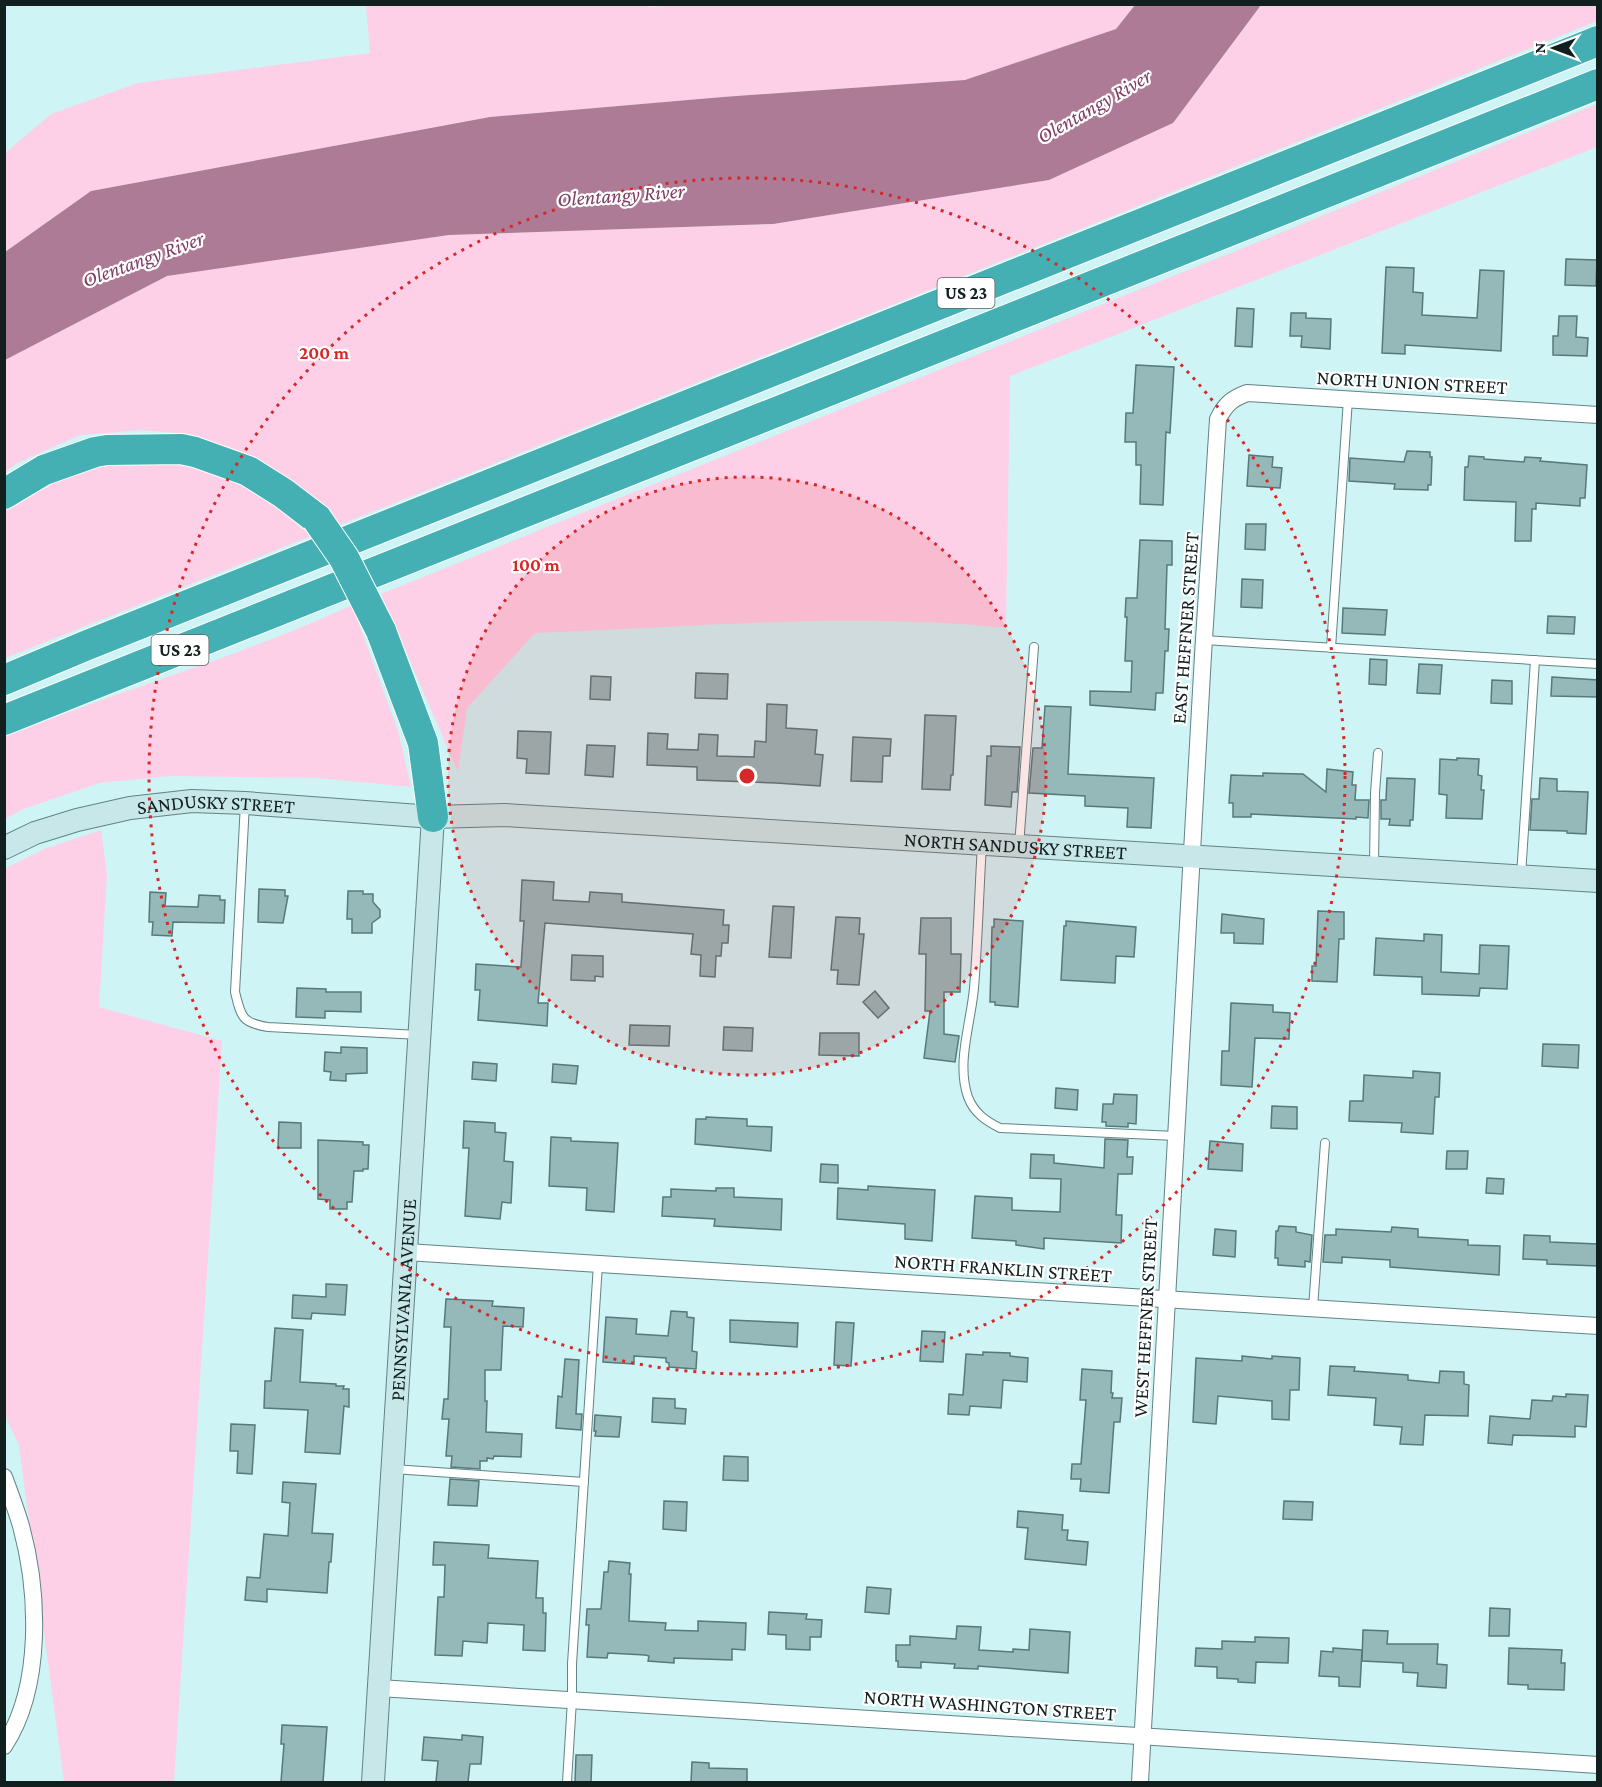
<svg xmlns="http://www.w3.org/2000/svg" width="1602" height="1787" font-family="'Crimson Pro',serif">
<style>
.green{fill:#fdd0e7}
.water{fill:#ae7b97}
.building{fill:#95b8b9;stroke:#57797a;stroke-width:1.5}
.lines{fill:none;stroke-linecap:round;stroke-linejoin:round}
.lane-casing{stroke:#618384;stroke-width:10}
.street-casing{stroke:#618384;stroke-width:18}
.secondary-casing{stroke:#618384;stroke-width:24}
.highway-casing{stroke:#fff;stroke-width:32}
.lane{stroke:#fff;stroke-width:8}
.street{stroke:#fff;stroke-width:16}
.secondary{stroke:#c7e7e8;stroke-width:22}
.highway{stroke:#44b0b3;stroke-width:30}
.highway-bridge-casing{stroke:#fff;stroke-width:32;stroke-linecap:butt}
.highway-bridge{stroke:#44b0b3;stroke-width:30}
.ring{fill:none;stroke:#d62828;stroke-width:3;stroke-dasharray:3 6}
.labels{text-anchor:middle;stroke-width:4.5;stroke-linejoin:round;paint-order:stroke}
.shield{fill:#fff;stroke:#586262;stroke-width:1.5}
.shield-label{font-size:18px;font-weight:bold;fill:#111f1f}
.street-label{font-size:20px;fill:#111f1f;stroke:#fff}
.water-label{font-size:21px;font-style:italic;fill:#7f3d64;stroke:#fff}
.centre{fill:#d62828;stroke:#fff;stroke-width:3}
.ring-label{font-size:18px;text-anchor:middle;font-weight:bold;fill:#d62828;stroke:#fff;stroke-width:4.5;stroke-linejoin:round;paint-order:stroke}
</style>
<rect width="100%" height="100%" fill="#cff4f5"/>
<!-- green -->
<g class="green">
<path d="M637,4L649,7L689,4L1135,5L1116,29L965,80L723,97L490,117L91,191L5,252L4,154L51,114L138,83L370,53L366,5Z"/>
<path d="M1261,5H1597V21L909,298L5,658V507L86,465L149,461L200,466L268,497L302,529L336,519L310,496L265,463L189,434L140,430L80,435L17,463L5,472V360L167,276L449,235L773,224L1049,180L1173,123Z"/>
<path d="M1597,104V147L1010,376L1006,628C850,612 691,627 535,633L467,708L458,772L381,594C786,430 1193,270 1597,104Z"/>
<path d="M352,605L398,731L411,787L317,778L170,776L99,783L21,810L5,819V737C119,690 240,657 352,605Z"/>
<path d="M101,830L107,875L99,1007L222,1041L174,1782H64L19,1446L5,1415L4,869L44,849Z"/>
</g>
<!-- water -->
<path class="water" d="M1135,5H1261L1173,123L1049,180L773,224L449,235L167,276L5,360V252L91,191L490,117L723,97L965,80L1116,29Z"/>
<!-- building -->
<g class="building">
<path d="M1566,259L1597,260L1596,286L1565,285Z"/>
<path d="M1386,267L1414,268L1413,292L1423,293L1422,315L1477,318L1480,270L1504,271L1501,351L1405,345V354L1382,353Z"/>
<path d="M1237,308L1254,309L1252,347L1235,346Z"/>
<path d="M1291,313H1306V318L1331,319L1330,349L1301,347L1302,336H1290Z"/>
<path d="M1559,316H1577L1576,337L1588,338L1587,356L1553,355V336H1558Z"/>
<path d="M1136,365L1174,367L1170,433L1166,432L1163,505L1140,504L1141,465H1136V442H1125L1126,413H1133Z"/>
<path d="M1407,451L1430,452V457H1432L1431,485H1428V490L1394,489L1395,484L1349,481L1350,458L1404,462Z"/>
<path d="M1249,455L1273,457L1272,467L1282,468L1280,488L1247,486Z"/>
<path d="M1469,456L1484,457V459L1524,462L1525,457L1541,458L1540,461L1587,465L1585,498H1580V506L1536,503V509H1532L1531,541H1515L1516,502L1464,500L1465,467H1468Z"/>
<path d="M1246,524H1266L1265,550L1245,549Z"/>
<path d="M1140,540L1172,541V565H1167L1165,629H1169L1168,651H1165L1163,693H1156L1155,710L1090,705V691L1131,692L1132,661H1125L1127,617H1125L1126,598H1137Z"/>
<path d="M1242,579L1263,580L1262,608L1241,607Z"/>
<path d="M1343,608L1387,610L1385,635L1342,633Z"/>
<path d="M1548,616L1575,617L1574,634L1547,633Z"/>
<path d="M1370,659L1387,660L1386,685L1369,684Z"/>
<path d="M1419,664L1442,665L1440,694L1417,693Z"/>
<path d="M696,673L728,674L727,699L695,698Z"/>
<path d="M591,676L611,677L610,700L590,699Z"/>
<path d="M1552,677L1598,680V697L1551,696Z"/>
<path d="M1492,680L1512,681V704L1491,703Z"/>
<path d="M767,704L787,705L786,728L817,730L815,754L823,755L820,786L776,783L697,780V767L647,765L648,733L668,734L667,749L698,750L699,734L718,735L717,756L754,757L755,741L766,742Z"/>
<path d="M1045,706L1071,707L1068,774L1154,778L1151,828L1127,827L1128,808L1085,806V796L1029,793L1033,748H1042Z"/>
<path d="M925,715L956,716L953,775H951L950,790L922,789Z"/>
<path d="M518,731L551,732L549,774L526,773L527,759L517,758Z"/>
<path d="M853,737L891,739L890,756H883L882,782L851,781Z"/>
<path d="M587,745L615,746L613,777L585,775Z"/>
<path d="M991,746L1020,747L1017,792H1012L1011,807L985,805L987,756H991Z"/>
<path d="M1457,758L1479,759L1478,775L1482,776L1481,790H1484L1482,819L1446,818L1447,795L1439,794L1440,759L1457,760Z"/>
<path d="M1327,769L1353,772L1352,785H1356L1355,800H1369L1368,818L1356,817V819L1251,814V817H1233V803H1229L1231,775L1263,776V773L1303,774L1326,792Z"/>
<path d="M1387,778L1415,779L1413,820H1410V826L1389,825L1390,819H1381V800H1386Z"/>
<path d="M1540,778L1557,779V791L1588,792L1586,834L1567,833V831L1530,830L1532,799H1539Z"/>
<path d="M522,880L554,882L553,900L589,902L590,892L622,894V902L724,910L723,925H729L728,943H722L721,956H716L715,977L700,976L701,955L691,954L693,934L545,923L538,1003H548L547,1026L478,1020L480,990H475L476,964L521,967L524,921H520Z"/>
<path d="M259,889L285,890V896H288L283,923L258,922Z"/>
<path d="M348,891H363V894H373V902L380,910V917L372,923V933H352V919H347Z"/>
<path d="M150,892L166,893L165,906L198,907L199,895L220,896V900H225L224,923L173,922L172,936L152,935L153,922H149Z"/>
<path d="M773,906L794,907L791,958L769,957Z"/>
<path d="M1318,911L1344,912V939H1339L1337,982L1312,981V966H1316Z"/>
<path d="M1222,914L1264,919L1263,944L1234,943V933H1221Z"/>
<path d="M836,917L860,918L859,934H864L859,985L837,984L838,970H831Z"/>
<path d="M921,918H951V954H961L960,992H944V1034L959,1036L955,1062L924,1058L930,1011H925L926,954H919Z"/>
<path d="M994,919L1023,921L1018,1007L995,1005V1002H990L992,927H994Z"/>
<path d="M1066,921L1136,927L1134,957L1116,956L1115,983L1061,980L1064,926H1066Z"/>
<path d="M1424,934L1442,935L1441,972L1479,974L1480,945L1509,946L1507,989L1480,988L1479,996L1422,994V977L1374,975L1376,938L1424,941Z"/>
<path d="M572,955L603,956V977L595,976V981L571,980Z"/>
<path d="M297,988L326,989V992H361V1012L325,1011V1018L296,1017Z"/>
<path d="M875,991L889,1008L878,1018L863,1002Z"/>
<path d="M1231,1003L1273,1005V1012L1290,1013L1289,1039L1255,1038L1252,1087L1221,1085L1222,1051H1229Z"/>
<path d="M630,1025L670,1026L669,1046L629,1045Z"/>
<path d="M724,1027L753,1028L752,1051L723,1050Z"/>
<path d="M820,1033H859V1056L819,1055Z"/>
<path d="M1543,1044L1579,1045L1578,1068L1542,1066Z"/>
<path d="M341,1047L367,1048V1073L346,1074V1081L330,1080L331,1072L324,1071L325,1052L341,1053Z"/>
<path d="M473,1062L497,1064L496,1081L472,1079Z"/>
<path d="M553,1064L578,1066L576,1084L552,1082Z"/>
<path d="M1413,1071L1440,1073L1439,1097H1435L1433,1134L1401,1132L1402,1123L1349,1121L1350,1101H1363L1364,1075L1413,1078Z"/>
<path d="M1056,1088L1078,1090L1077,1110L1055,1108Z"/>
<path d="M1114,1094L1137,1095L1136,1124L1128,1123V1127L1106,1126V1122H1102L1103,1104H1113Z"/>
<path d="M1272,1106L1297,1107V1129L1271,1128Z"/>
<path d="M706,1117L747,1119V1126L772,1127L771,1151L695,1144L696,1119H706Z"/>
<path d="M464,1121L495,1123V1132L506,1133L504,1161L513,1162L511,1203L502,1202L500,1219L465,1216L469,1148H463Z"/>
<path d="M279,1122L301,1123V1148H278Z"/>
<path d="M551,1137L571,1138V1141L618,1143L614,1212L586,1210L587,1188L549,1186Z"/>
<path d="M1105,1139L1128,1140L1127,1157H1133L1132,1174H1118L1116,1215H1122L1121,1243L1044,1238V1249L1016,1245V1241L972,1238L975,1196L1012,1198V1210L1060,1212L1061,1179L1030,1178L1031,1154L1054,1155V1163L1104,1168Z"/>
<path d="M318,1140L363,1142V1145H369L368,1169H363V1171H354L352,1202H347V1209H330V1200L318,1199Z"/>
<path d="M1210,1141L1243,1144L1242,1171L1208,1169Z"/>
<path d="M1447,1151H1468L1467,1169H1446Z"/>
<path d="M821,1164L838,1165V1183L820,1182Z"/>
<path d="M1487,1178L1504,1179L1503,1194L1486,1193Z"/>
<path d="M868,1186L935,1190L932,1241L905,1239V1224L837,1219L838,1188L868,1190Z"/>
<path d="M716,1188H734V1197L782,1199L781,1230L714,1226L715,1219L662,1216L663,1197H671V1189L716,1191Z"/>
<path d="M1279,1226L1296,1227V1232L1312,1235L1310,1262L1305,1261V1267L1278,1265V1258H1275L1276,1231H1278Z"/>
<path d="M1392,1227L1418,1229V1237L1468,1240V1245L1500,1246L1499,1275L1390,1267V1260L1342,1257V1263L1323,1262L1325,1235H1336V1229L1391,1232Z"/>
<path d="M1215,1229L1236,1231L1235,1257L1213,1255Z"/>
<path d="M1524,1235L1550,1236V1242L1598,1244V1266L1547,1264V1260L1523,1259Z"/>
<path d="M326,1284L347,1285L345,1315L312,1313L311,1319L292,1318L293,1295L326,1297Z"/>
<path d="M446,1299L493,1301L492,1306L524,1308L523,1327L503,1326L501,1370H485V1401H487L486,1432L522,1434L521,1457L494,1456L493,1459L487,1458V1461H480V1469L451,1467L452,1456H446L449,1419H442L444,1399H448L451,1327H444Z"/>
<path d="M671,1311L687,1312V1317L694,1318L692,1351L697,1352L696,1369L669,1367V1363L666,1362V1358L634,1356V1364L603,1362L606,1317L637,1319L636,1334L668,1336Z"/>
<path d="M730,1320L798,1323L797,1347L730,1342Z"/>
<path d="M836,1322L854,1323L851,1366L834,1365Z"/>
<path d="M275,1328L303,1330L300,1382L336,1384V1386H344L343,1389H349V1407L344,1406L340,1454L305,1452L308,1410L264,1408L265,1381H271Z"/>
<path d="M922,1331L945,1332L943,1362L920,1361Z"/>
<path d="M983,1352L1010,1353V1356L1028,1358L1027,1382L1003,1380L1001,1408L970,1406L969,1415L948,1414L949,1394L963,1395L966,1354L983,1355Z"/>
<path d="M1242,1356L1272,1359V1356L1300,1358L1299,1390H1290L1289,1420L1272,1419V1401L1218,1396L1216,1424L1193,1422L1196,1358L1242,1361Z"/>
<path d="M565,1359L579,1360L576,1414H582L581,1430L556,1428L558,1396L562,1397Z"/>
<path d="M1330,1366L1355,1367L1354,1371L1408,1375V1380L1439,1383L1440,1371L1464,1372V1384L1469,1385L1468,1416L1425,1415L1423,1445L1400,1444L1402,1427L1374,1425L1376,1398L1328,1395Z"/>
<path d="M1082,1369L1112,1371L1111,1393H1113L1112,1398H1122L1120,1422H1114L1109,1493L1080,1491L1081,1479H1071L1072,1464H1081L1086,1400H1080Z"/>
<path d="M1566,1394L1588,1395L1586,1427L1575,1426V1437L1513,1435L1512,1445L1488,1443L1490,1416L1530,1419L1532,1400L1552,1401L1553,1396L1566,1397Z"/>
<path d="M653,1398L675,1399V1408L686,1409L685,1424L652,1422Z"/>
<path d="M595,1415L621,1417L619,1437L595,1436L596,1431H594Z"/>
<path d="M231,1424L255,1425L252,1474L237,1473L238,1451H230Z"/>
<path d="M724,1456L748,1457V1481L723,1480Z"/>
<path d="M450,1479L479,1481L477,1506L448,1505Z"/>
<path d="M283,1482L316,1484L312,1533L333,1534L331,1562H329L327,1593L267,1589V1602L245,1600L247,1577L260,1578L264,1534L288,1536L290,1503L282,1502Z"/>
<path d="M664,1501L687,1502L686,1531L663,1529Z"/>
<path d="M1284,1501L1313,1502L1312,1520L1283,1519Z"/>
<path d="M1018,1511L1063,1515L1062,1530H1068L1067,1540L1088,1542L1086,1565L1025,1559L1028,1528L1017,1527Z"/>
<path d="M434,1542L489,1545L488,1558L538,1561L536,1598H543V1613H546L545,1651L523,1650L524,1625L488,1623L487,1643L463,1641L462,1656L435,1655L438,1597H444L445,1565H433Z"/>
<path d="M609,1561L630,1563L629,1574H631L629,1621L666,1623L665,1630L698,1631V1621L746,1623L745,1650L732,1649V1660L674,1658V1663L648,1661L649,1656L645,1655L608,1653L607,1658L587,1657L589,1625H586L587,1609H601L604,1572H608Z"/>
<path d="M867,1587L891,1589L889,1614L865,1612Z"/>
<path d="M1490,1608L1510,1609L1509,1636H1489Z"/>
<path d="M769,1612L807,1614L806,1619L822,1620L821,1637H810V1650L786,1649V1635L768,1634Z"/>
<path d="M957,1626L981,1627L979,1650L1013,1652V1649L1029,1650L1030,1629L1070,1632L1068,1673L978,1666V1669L954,1668L955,1664L921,1662V1668L898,1667V1661H896V1645H910V1636L956,1639Z"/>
<path d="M1363,1630L1388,1631L1387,1644H1438L1437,1664L1447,1665L1446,1688L1417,1686L1418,1673L1403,1672V1663L1362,1661Z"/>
<path d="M1255,1637L1289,1638L1288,1663L1256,1662L1255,1683L1238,1682V1679L1217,1678V1667L1195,1666L1196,1648L1222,1649V1641L1255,1642Z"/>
<path d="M1333,1648L1362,1650L1360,1687L1339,1686V1677L1319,1676L1321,1651L1333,1652Z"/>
<path d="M1509,1648L1562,1650L1561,1663H1565L1564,1690L1528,1689V1685L1508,1684Z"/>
<path d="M282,1725L327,1727L323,1782H281L284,1744H281Z"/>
<path d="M462,1735L483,1737L481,1764H470L468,1782H436L438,1761L422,1760L424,1737L462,1740Z"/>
<path d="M576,1755H592L591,1782H575Z"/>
<path d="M692,1762L709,1763V1768L747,1769V1782H691Z"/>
</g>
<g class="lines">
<!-- lane casing -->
<g class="lane-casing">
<g id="lane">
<path d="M1204,640L1598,664"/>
<path d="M1331,648L1348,399"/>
<path d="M245,803L235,992C241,1017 242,1023 268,1027L419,1035"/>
<path d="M982,845C979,892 978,940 974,988C971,1023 956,1063 968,1097C974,1113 986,1121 1000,1128L1176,1136"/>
<path d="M1019,846L1034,647"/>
<path d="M1374,867L1375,793L1378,753"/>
<path d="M1521,876L1535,660"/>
<path d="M1313,1308L1325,1143"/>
<path d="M393,1469L584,1482"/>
<path d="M567,1782L572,1700V1664L598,1264"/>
</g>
</g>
<!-- street casing -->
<g class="street-casing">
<g id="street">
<path d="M406,1252L1598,1326"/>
<path d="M4,1477C10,1493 16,1509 21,1526C39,1592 43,1687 4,1746"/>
<path d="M379,1688L1598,1765"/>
<path d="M1140,1782L1203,655L1218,419C1225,405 1231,399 1247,393L1598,415"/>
</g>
</g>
<!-- secondary casing -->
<g class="secondary-casing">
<g id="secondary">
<path id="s1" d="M4,848L35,833L77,820L130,808L192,801L245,803L433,817L505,815L1598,881"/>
<path id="s2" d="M373,1782L433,817"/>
</g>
</g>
<!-- highway casing -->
<g class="highway-casing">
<g id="highway">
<path d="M4,494L44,470L95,452L107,450L181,449L195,452L248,471L283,493L317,519"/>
<path d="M381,631L423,743L433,817"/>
<path d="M4,680L85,646L1598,41"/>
<path d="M4,720L1598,84"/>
</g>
</g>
<!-- lane -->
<use href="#lane" class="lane"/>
<!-- street -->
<use href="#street" class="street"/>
<!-- secondary -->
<use href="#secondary" class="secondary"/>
<!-- highway -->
<use href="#highway" class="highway"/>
<!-- highway-bridge casing -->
<g class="highway-bridge-casing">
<path id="highway-bridge" d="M317,519L344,558L381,631"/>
</g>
<!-- highway-bridge -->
<use href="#highway-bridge" class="highway-bridge"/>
</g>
<!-- distance rings -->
<circle cx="747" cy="776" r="299" fill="#d62828" fill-opacity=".12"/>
<g class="ring">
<circle cx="747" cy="776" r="299"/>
<circle cx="747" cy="776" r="598"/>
</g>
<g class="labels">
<!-- shield labels -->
<g class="shield">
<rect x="937.5" y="278" width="57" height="30" rx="4.5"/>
<rect x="151.5" y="635" width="57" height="30" rx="4.5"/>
</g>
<g class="shield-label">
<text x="966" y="299">US 23</text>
<text x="180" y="656">US 23</text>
</g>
<!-- street labels -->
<g class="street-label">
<text transform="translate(1412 382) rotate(3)" y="7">NORTH UNION STREET</text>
<text transform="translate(1185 628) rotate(-86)" y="7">EAST HEFFNER STREET</text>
<text dy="7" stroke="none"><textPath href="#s1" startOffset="219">SANDUSKY STREET</textPath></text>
<text dy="7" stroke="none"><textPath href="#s1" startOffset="1020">NORTH SANDUSKY STREET</textPath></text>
<text transform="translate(1003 1268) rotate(4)" y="7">NORTH FRANKLIN STREET</text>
<text dy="7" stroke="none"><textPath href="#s2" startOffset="483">PENNSYLVANIA AVENUE</textPath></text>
<text transform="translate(1145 1318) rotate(-87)" y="7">WEST HEFFNER STREET</text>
<text transform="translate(990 1705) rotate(4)" y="7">NORTH WASHINGTON STREET</text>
</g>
<!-- water labels -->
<g class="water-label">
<text transform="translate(1094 106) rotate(-30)" y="7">Olentangy River</text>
<text transform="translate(621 195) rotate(-4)" y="7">Olentangy River</text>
<text transform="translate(143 259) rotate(-20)" y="7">Olentangy River</text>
</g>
</g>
<circle cx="747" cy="776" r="9" class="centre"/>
<g class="ring-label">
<text x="324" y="359">200 m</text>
<text x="536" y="571">100 m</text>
</g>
<!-- border -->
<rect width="1602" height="1787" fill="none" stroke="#111f1f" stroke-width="12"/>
<!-- north arrow -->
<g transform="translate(1554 48) rotate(270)" stroke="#ffffff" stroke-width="4.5" paint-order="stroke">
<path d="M0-4.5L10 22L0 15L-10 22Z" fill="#111f1f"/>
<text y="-9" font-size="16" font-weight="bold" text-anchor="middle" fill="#111f1f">N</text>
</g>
</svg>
